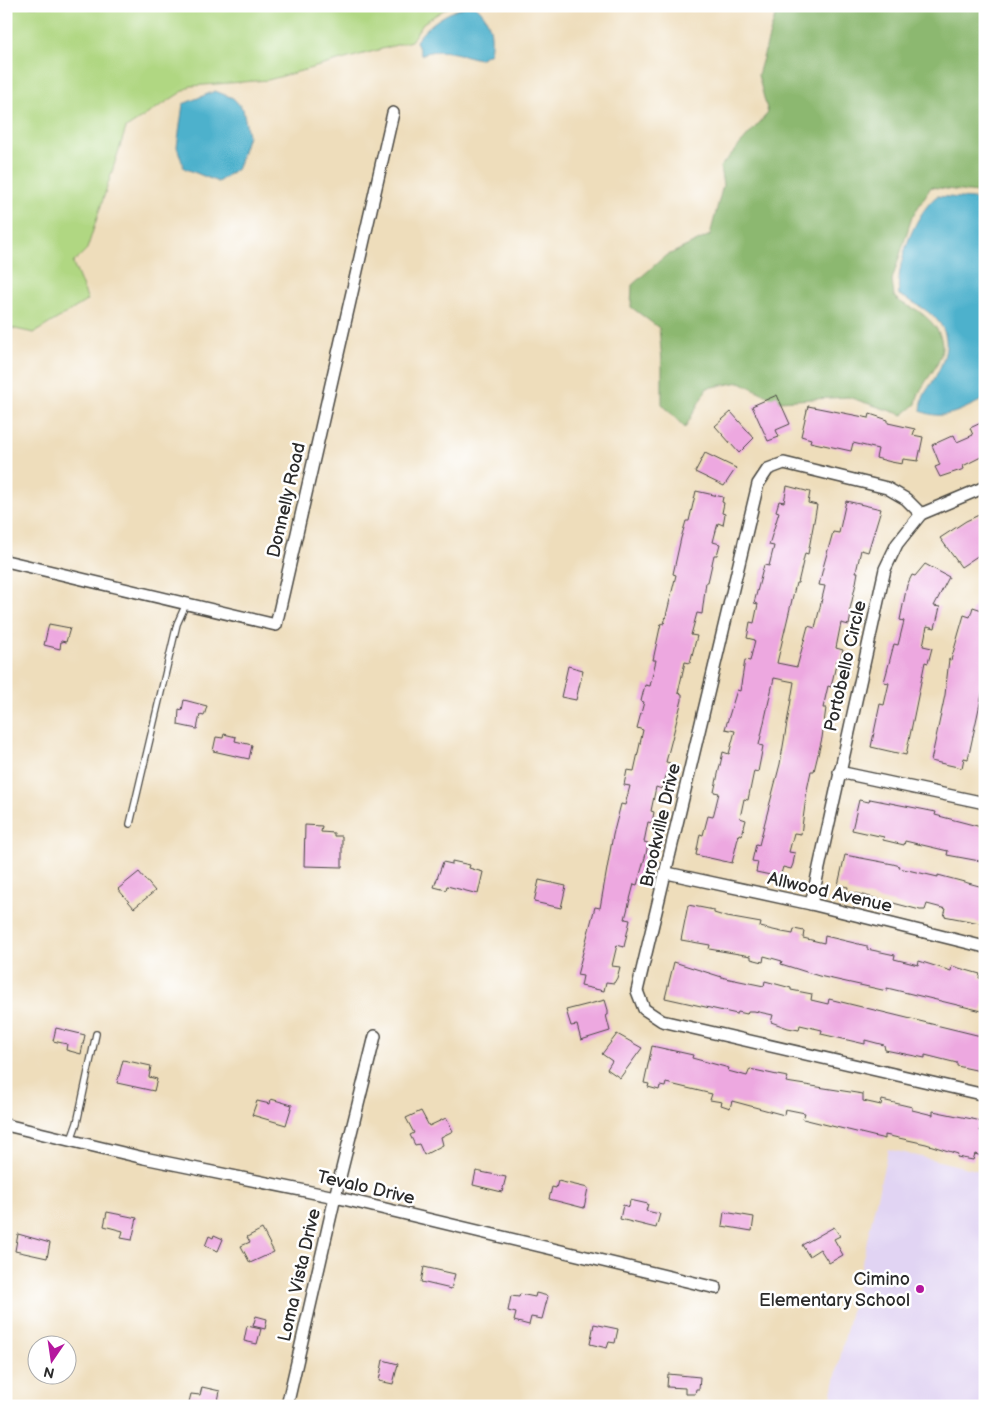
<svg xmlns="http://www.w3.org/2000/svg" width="991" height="1412" font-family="'Balsamiq Sans',sans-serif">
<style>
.built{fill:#e1d4f3}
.green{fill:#b0d782;stroke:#6e8156}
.forest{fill:#8cb870;stroke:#5c724e}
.water{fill:#4db1cc;stroke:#3c6e7c}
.building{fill:#eda8e0}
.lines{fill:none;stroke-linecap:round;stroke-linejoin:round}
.lane-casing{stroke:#484641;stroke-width:8}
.street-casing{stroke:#484641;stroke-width:14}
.lane{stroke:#fff;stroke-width:5.5}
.street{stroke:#fff;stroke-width:11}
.poi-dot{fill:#b5179e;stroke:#fff;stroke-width:2}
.labels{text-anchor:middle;stroke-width:5;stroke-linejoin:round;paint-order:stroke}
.street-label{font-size:18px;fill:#2b2b2b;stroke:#fff}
.poi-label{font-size:18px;fill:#2b2b2b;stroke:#fff;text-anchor:end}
</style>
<rect width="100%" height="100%" fill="#fff"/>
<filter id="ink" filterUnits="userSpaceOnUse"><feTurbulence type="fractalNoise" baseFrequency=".02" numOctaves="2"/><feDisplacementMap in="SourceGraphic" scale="10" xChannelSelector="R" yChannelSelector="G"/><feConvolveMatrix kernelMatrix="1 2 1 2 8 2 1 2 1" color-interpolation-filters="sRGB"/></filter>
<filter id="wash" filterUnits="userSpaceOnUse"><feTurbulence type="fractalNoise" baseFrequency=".0096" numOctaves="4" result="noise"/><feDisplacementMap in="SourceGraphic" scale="20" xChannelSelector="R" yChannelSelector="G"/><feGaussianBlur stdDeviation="1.12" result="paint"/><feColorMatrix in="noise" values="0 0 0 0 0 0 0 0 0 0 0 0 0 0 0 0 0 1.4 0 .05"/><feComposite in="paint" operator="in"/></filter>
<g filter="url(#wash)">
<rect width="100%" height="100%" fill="#edb"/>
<!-- built -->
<path class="built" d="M888,1149L985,1172V1406H829Z"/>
<!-- green -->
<path class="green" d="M6,6H450L423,23L411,41L268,80L191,86L126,128L87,249L73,263L88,300L34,333L6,327Z"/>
<!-- forest -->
<path class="forest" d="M778,6H985V194L931,187L912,217L892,280L894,296C899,303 909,306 917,310C930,319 943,332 942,348C941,369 918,384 916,404L903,415L848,397L778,401L740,382L707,388L685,428L662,404V361L659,328L631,307L632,285L664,257L710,235L723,185L720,167L768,113L758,75Z"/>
<!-- water -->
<g class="water">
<path d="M467,6H476C491,20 493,33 490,53L479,59C461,55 438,46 421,55L416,41C430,22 446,13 467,6Z"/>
<path d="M215,91L233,98L243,109L248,135L238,168L218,182L184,168L177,147L183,104Z"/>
<path d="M937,196L985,200V399C962,409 945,422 921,411C922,391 929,390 937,374C960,330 937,314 899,295C895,267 914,214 937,196Z"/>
</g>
<g id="blocks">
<!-- building -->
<g class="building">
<path d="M777,395L790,424L776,430L779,437L768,441L752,406Z"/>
<path d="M808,406L869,418L870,414L888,420V423L915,429L913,435L923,437L918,461L903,459L902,464L891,462L876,458L878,449L853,443L851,451L810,442L811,439L801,436Z"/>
<path d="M731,412L754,438L739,453L715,426Z"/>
<path d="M985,421V455L963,466L964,469L940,477L935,467L940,465L932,445L954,435L957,442L973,435L970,428Z"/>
<path d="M705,453L736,468L724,486L695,472Z"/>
<path d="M787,486L810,492L808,503L817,505L808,554L805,553L798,583H796L777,663L797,667L808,626L815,628L825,586L819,585L824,564L833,532L839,533L846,501L881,509L868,552L861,550L856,572H858L856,583L849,614H851L849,625L841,623L836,648L843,650L840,661L837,660L831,687L828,686L823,708H826L822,738L814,771H811L807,790L801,834L794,833L789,852L795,853L793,864L791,869L783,867L780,877L756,872L758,862L752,861L756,844L759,845L780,764L794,682L774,678L759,745L763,746L758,772L754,771L748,800L744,799L740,818L746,820L742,835L739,834L732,863L696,855L700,834L703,835L708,816L713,817L719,793L714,792L723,752L729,754L735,731L725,729L737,690L740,691L745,660L750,661L755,640L747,638L748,633L750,622L754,623L758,604L754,603L764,565L769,566L774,546L769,545L779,512L776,511L779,501L784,502Z"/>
<path d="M696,491L723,497L722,502L724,503L722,513L725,514L723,525L718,523L713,542L720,544L717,555H714L708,582H706L702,614L697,613L691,635L697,636L690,663L685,662L678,693L682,694V700L666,762L670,763L662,789L656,787L651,811L654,812L652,823L648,822L644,842L648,843L646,854L637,885L634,884L625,919L630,920L624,947L617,945L612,966L620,967L617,978L614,983L606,982L604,991L581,986L583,976L577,975L595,907L600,908L613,835L621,804L625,805L630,786L624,785L627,770L634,771L643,730L637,728L644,702L641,701L645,685L650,686L656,660H653L661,623L664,624L676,575L673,574L681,538L686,521H689Z"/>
<path d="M981,514L985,522V551L961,567L940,538L966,521Z"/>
<path d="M925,564L949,577L934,606L940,607L935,628L927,626L923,646L932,648L928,663L925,662L906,755L871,747L880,704L884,705L889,683L884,682L887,671L894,644L898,645L904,621L900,620L907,585L912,575L915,576Z"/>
<path d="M973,607L985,611V651L982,664L985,665V680L968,759L964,758L962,768L931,761L945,695L949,659L951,660L964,615L970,617Z"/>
<path d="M49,624L70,628L66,642L61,641L60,649L44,645Z"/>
<path d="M568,666L583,670L576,700L561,697Z"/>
<path d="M184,700L207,706L204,716L200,715L197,729L178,725L179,709L182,710Z"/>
<path d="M224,734L236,737L235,741L252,745L249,759L213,751L216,737L223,738Z"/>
<path d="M870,799L936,812L935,815L985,828V862L947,855L948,851L905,841L904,845L883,840L884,837L852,830L859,800L869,802Z"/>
<path d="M305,825L322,826L321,832L334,833V836H342V867L304,866Z"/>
<path d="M845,855L893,864L900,866L899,868L938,877V875L983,887L985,924L944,916L946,909L927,904L925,910H920L847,891L848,887L838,885Z"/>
<path d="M452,861L470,865L469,868L483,872L478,894L447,886L446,890L434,887L443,862L452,864Z"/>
<path d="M139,872L155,891L134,908L118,889Z"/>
<path d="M539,880L566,886L561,908L534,902Z"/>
<path d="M688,905L714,910V913L727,917L761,923L760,927L782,932L793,934L794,929L804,931L803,938L824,943L825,936L867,946V949L895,955L894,959L918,965L919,961L951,971L952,966L980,974L979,978L985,979V997L982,1011L887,988V991L819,976L781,964L782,961L764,956L763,962L751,959V956L709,949L710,945L681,940Z"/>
<path d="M674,962L725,978L764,986L765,981L791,988V990L812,994L811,1000L828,1004L829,999L985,1037V1072L957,1066V1063L925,1055V1058L885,1050L884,1045L865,1040V1044L821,1034L822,1030L800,1025L799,1030L788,1028L771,1022L773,1015L754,1011H748L747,1014L738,1012L737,1014L665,998Z"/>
<path d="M605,1000L608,1010V1015H606L610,1031L581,1040L577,1025L571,1026L566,1010Z"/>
<path d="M56,1028L85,1035L81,1054L66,1050L67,1044L53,1041Z"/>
<path d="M617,1034L642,1048L620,1078L607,1069L612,1061L602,1054Z"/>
<path d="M652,1046L693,1055L692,1058L729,1068L728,1071L747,1076L750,1069L777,1075L788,1077L786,1082L863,1094V1101L881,1105L882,1100L912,1107V1110L933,1115V1111L977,1120L981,1123L980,1131L985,1132V1157L975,1154L973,1160L957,1157L958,1154L926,1144L885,1135V1139L803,1119L805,1113L785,1109L784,1115L732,1101L730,1108L721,1105L722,1102L710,1100L712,1094L666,1083L665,1087L660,1086L659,1090L648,1087L649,1084L644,1083Z"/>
<path d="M123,1060L151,1066L149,1077L157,1079L154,1091L117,1083Z"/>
<path d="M271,1099L292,1105L286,1125L252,1115L257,1101L270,1104Z"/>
<path d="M421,1111L429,1126L446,1118L453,1131L441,1137L443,1145L424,1155L419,1144L415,1145L410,1135L414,1133L406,1118Z"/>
<path d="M476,1171L506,1177L502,1192L473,1185Z"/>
<path d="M558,1181L588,1188L584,1208L549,1199L552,1187L556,1188Z"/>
<path d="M630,1200L648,1204L646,1211L660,1214L656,1228L620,1219L623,1205L629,1207Z"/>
<path d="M107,1212L137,1218L132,1240L121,1238L123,1231L104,1226Z"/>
<path d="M724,1212L754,1217L752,1231L722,1226Z"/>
<path d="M834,1227L840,1236L834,1239L843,1255L829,1263L820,1249L809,1256L802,1245Z"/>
<path d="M262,1229L274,1252L250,1263L241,1246L250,1242L247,1237Z"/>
<path d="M18,1234L50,1243L47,1258L15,1251Z"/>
<path d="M214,1235L223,1239L218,1251L205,1246L209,1236L213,1238Z"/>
<path d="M424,1267L455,1274L451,1289L421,1282Z"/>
<path d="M536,1293L548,1296L542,1319L531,1317L529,1325L514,1321L516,1313L508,1311L511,1296L519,1297L520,1294L535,1297Z"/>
<path d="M256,1316L267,1319L265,1329L253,1326Z"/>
<path d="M594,1324L618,1329L615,1343L609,1342L607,1348L590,1344Z"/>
<path d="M247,1326L261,1329L257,1344L244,1341Z"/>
<path d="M383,1360L398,1364L393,1384L379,1381Z"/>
<path d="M668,1374L700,1377L699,1389H696L695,1394H685V1388L667,1387Z"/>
<path d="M202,1387L220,1391L217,1406H188L191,1394L200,1395Z"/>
</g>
</g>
</g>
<g filter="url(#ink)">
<use href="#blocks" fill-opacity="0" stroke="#484641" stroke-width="1"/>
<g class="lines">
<!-- lane casing -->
<g class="lane-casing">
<g id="lane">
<path d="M130,824L177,624L186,604"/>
<path d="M71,1140L77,1123L96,1034"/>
</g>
</g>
<!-- street casing -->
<g class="street-casing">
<g id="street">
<path d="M921,514L906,499L887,488L784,463L768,469L758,484L637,991L644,1009L662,1021L985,1095"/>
<path d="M6,561L276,625L393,113"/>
<path d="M839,772L985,803"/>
<path d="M667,873L811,904L985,947"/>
<path d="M811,904L885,569L897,544L921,514L985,487"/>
<path d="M6,1125L144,1158L335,1197L716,1288"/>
<path d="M287,1406L335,1197L375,1036"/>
</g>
</g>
<!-- lane -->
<use href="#lane" class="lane"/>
<!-- street -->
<use href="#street" class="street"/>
</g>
</g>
<!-- markers -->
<circle class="poi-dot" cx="920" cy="1289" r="5"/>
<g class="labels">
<!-- street labels -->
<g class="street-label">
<text transform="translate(286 500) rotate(-77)" y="6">Donnelly Road</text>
<text transform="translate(845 666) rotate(-77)" y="6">Portobello Circle</text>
<text transform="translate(660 825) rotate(-77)" y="6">Brookville Drive</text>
<text transform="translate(830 892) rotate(13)" y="6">Allwood Avenue</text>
<text transform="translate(366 1187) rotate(13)" y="6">Tevalo Drive</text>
<text transform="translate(299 1275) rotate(-77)" y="6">Loma Vista Drive</text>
</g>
<!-- poi labels -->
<g class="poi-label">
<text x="910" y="1285">Cimino<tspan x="910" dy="21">Elementary School</tspan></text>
</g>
</g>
<!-- margin -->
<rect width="991" height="1412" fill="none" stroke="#fff" stroke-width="25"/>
<!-- north arrow -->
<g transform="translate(52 1360) rotate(193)"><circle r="24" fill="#ffffff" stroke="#aaaaaa"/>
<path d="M0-4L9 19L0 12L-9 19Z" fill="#b5179e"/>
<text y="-8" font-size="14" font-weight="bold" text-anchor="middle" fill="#2b2b2b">N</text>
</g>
</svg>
